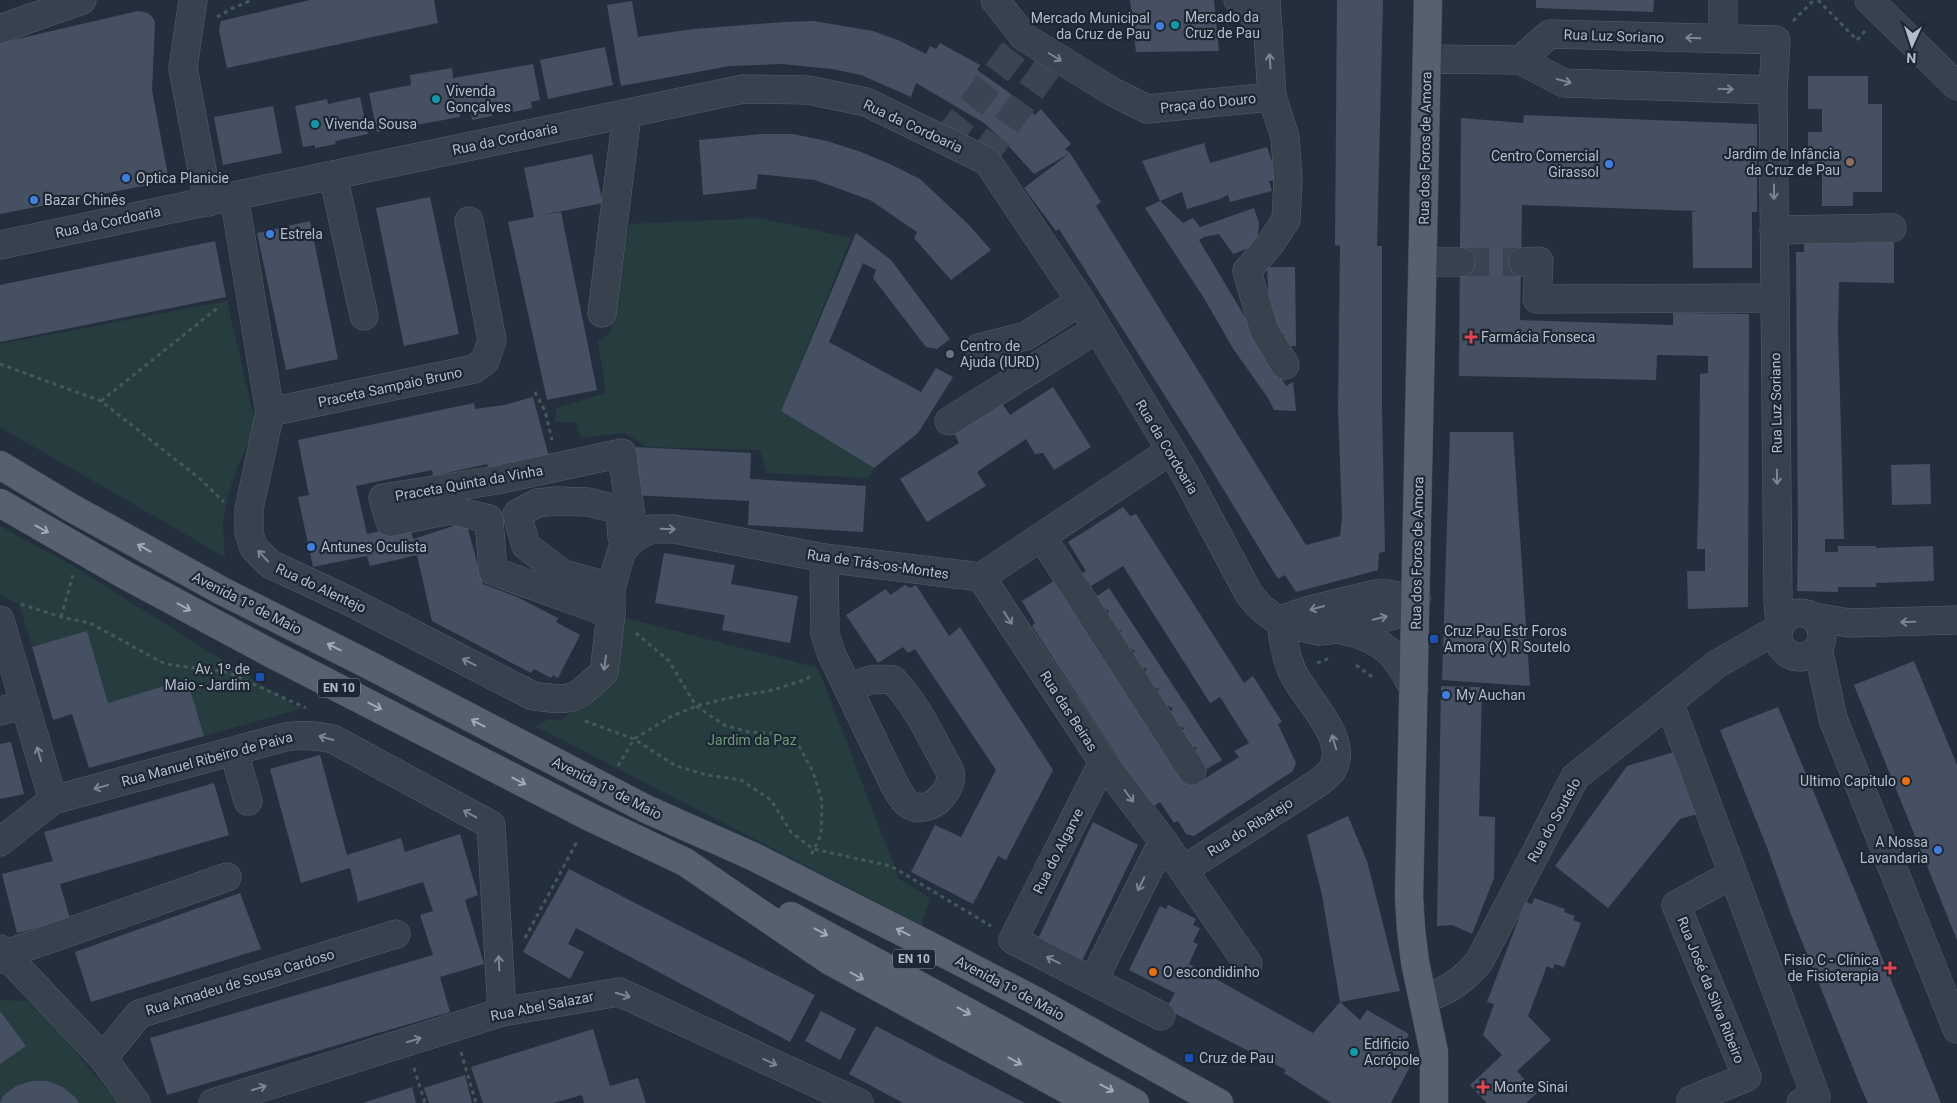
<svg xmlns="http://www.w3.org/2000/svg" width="1957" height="1103" font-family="Roboto,sans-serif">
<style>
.green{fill:#263c3f}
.building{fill:#455162}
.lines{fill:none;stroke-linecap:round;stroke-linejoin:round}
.minor-tunnel{stroke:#3a4453;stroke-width:28;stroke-dasharray:28 14;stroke-linecap:butt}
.minor-casing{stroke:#565f6c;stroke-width:29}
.major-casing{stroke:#414a57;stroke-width:29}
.path{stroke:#44595c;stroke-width:3;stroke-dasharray:4 4;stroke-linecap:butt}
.minor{stroke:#38414e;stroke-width:28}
.major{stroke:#56606e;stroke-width:28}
.oneway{stroke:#7c8592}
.oneway2{stroke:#a1aab7}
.culture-dot{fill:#0f9aa8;stroke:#1d2633;stroke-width:2}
.shop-dot{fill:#3f7fe0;stroke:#1d2633;stroke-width:2}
.education-dot{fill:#8d6e63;stroke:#1d2633;stroke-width:2}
.health-dot{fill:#e0444e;stroke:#1d2633;stroke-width:2}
.worship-dot{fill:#6b7280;stroke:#1d2633;stroke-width:2}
.transit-dot{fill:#1a4fb4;stroke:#1d2633;stroke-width:2}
.food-dot{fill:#e8710a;stroke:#1d2633;stroke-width:2}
.labels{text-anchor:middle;stroke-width:4.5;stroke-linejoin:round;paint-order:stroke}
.shield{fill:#1d2633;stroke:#878f9c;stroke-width:1}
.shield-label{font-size:12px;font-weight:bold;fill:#b4bcc9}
.poi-label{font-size:14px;fill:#b4bcc9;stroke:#1d2633;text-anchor:start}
.street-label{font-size:14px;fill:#b4bcc9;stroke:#1d2633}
.park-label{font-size:14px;fill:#6b9a76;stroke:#1d2633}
</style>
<rect width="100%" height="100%" fill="#242f3e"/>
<!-- green -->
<g class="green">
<path d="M760,218L851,238L781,411L874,468L868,478L767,473L760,450L648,447L624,433L581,438L577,422H555L556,408L606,393L598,342L610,333L629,224Z"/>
<path d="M227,301L256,426L237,468L228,496L223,523L225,557L0,427V344Z"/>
<path d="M0,526L75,567L300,709L204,736L187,679L108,703L32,647L19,604L0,595Z"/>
<path d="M611,614L818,668L899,879L930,898L921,925L535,726L550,719L560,721L574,710Z"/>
<path d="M0,1000L28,1001L68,1043L118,1103H0Z"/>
</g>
<!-- building -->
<g class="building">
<path d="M310,0H434L438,23L227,68L219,30L221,21Z"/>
<path d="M1130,0H1214L1219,51L1136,52Z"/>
<path d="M1337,0H1383L1377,246H1382V409L1385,551L1379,553L1378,570L1296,592L1285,575L1278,579L1205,459L1059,229L1056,231L1024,188L1070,153L1101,202L1096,206L1306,545L1340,536L1342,517L1338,409L1340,246L1335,245Z"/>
<path d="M1536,0H1654L1653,12L1536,8Z"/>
<path d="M632,1L638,37L693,29L783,22L813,21L873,31L900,41L926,54L930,46L936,49L940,43L980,65L977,70L1007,91L1035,115L1041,109L1071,144L1065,149L1070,153L1034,174L1003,140L984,123L916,83L911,97L861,75L832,69L782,64L730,66L621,86L607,5Z"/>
<path d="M138,11L148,13L153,18L155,22L152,90L169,181L0,214V43Z"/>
<path d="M605,47L613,85L548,99L540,60Z"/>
<path d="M533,64L540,100L531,102L532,108L513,112L512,104L491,108L492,116L472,120L471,111L460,114V117L377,132L369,93L411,85L410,75L452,68L453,78Z"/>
<path d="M1808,76H1868V104H1882V192H1853V206H1822V164H1808V132H1822V109H1808Z"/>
<path d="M360,97L368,134L335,141L336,144L315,148V145L303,147L295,106L327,99L328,104Z"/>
<path d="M273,106L282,153L223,165L214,117Z"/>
<path d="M1524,115L1757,124V212H1752V268H1693L1692,212L1697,211L1522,205L1520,320L1673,325V313L1749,314L1748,607L1688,609L1687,571H1705V549H1697L1699,486L1700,374L1708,373V356L1657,355L1656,380L1459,376L1461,118L1523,123Z"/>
<path d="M762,134H793L827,141L861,152L890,164L920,179L967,223L991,250L951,280L914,238L917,232L870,200L815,180L758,174L756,189L703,195L699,140Z"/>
<path d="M1204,143L1210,163L1267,147L1278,180L1269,181L1272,191L1230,202L1228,195L1220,199L1187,209L1182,192L1160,201L1142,161Z"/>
<path d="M592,154L603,203L542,215L561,212L597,390L547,400L508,222L534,217L524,168Z"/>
<path d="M430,197L459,334L404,346L376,208Z"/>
<path d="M1160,201L1183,223L1193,218L1200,227L1254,208L1259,223L1257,245L1233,254L1219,234L1204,237L1199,240L1286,386L1293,382L1296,411L1274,410L1268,398L1234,350L1202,295L1145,208Z"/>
<path d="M310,221L338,359L286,370L257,233Z"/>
<path d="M856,233L891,260L950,339L937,349L926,347L873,278L876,270L863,263L829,342L921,392L936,368L953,377L918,433L874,468L781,411Z"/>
<path d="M215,241L226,297L0,342V285Z"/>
<path d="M1804,241H1894V283L1839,282L1838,328L1844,539H1825V552H1838V546H1876V548L1933,546L1934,581L1876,583V587H1838V592L1797,591L1798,540L1796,252H1804Z"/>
<path d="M1267,267H1295L1296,346H1284L1285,335L1277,334L1270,326Z"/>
<path d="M1053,387L1091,447L1054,470L1043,453L1035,454L1026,439L977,472L986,486L927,522L900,479L959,443L952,429L999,399L1010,415Z"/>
<path d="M533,397L549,457L489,469L487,464L433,476L432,470L356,486L367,534L410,524L413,539L466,522L483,584L517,597L558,618L556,622L580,635L558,678L553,675L551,678L534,669L531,673L432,621L417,555L370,566L367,556L313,567L298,497L309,495L298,440L474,403L475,409L504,405Z"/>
<path d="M1450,432H1513L1530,686L1442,680Z"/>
<path d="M634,447L751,453L750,479L866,486L863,532L748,525L749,501L631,495Z"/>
<path d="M1930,464L1931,504L1892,505L1891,465Z"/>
<path d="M1123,507L1130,516L1136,514L1244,683L1253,676L1282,722L1278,724L1296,763L1293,771L1194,836L1186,834L1178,821L1174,823L1160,802L1151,808L1032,626L1035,623L1022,601L1062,576L1196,784L1239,757L1234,751L1249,743L1220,697L1210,703L1123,566L1091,586L1082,573L1086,571L1068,542Z"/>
<path d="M664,553L735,565L731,584L798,596L790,643L722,630L725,615L655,603Z"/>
<path d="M905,585L910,588L916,585L949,636L960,627L1053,770L1006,860L998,856L973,904L911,872L935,825L961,837L996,770L915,649L908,653L903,647L878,663L846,615L886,589L890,595Z"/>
<path d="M1109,588L1222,760L1205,770L1192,758L1197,748L1180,739L1184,728L1167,719L1173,708L1152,699L1159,689L1142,681L1147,669L1129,662L1135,651L1117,641L1121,631L1105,622L1109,611L1090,601Z"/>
<path d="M87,631L108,703L187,679L204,736L89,768L72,714L53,720L32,647Z"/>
<path d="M1914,661L1957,765V940L1854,685Z"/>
<path d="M1441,686L1482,687L1479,816L1495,817L1494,878L1472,934L1452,925L1437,926Z"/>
<path d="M1778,707L1853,886L1941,1103H1868L1862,1090L1790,912L1768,850L1720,730Z"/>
<path d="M11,742L24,794L0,799V744Z"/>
<path d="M1674,752L1701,813L1680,819L1608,908L1555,866L1627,766Z"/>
<path d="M320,755L347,855L401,838L405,852L460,834L478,895L465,900L484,964L440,977L450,1012L167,1095L150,1038L433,955L420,915L433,911L423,882L358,902L350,868L301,883L270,769Z"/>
<path d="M214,783L229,835L60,884L70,919L17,933L2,874L53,861L44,832Z"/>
<path d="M1348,816L1367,861L1400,991L1340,1002L1322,895L1307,835Z"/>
<path d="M1093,822L1138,845L1082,961L1037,941Z"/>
<path d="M569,869L815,995L790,1042L576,928L568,944L584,952L570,979L523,952Z"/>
<path d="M240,893L261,949L91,1002L75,952Z"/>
<path d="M1534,898L1565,909L1564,912L1575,916L1573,920L1581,923L1564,967L1555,964L1553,969L1547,966L1528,1016L1551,1040L1517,1071L1537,1093L1526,1103H1487L1470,1085L1502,1055L1483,1035L1494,1004L1487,1002L1525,902L1532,904Z"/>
<path d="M1168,905L1196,919L1193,925L1200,928L1193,942L1198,944L1189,964L1313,1033L1340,1002L1360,1020L1367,1010L1409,1034L1401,1047L1415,1057L1391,1103H1331L1284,1073L1286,1070L1166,1009L1175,993L1129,970L1160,906L1166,909Z"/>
<path d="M0,1011L26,1046L0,1064Z"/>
<path d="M821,1011L856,1029L840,1060L805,1041Z"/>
<path d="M876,1026L922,1050L1025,1103H903L849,1074Z"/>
<path d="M593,1029L610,1086L638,1078L646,1103H584L582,1095L553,1103H483L471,1067Z"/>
<path d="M465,1075L472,1103H429L424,1088Z"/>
<path d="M32,1081H48L63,1087L75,1097L79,1103H0L3,1096L16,1086Z"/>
<path d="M412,1087L416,1103H363Z"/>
</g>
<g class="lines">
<!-- minor-tunnel -->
<g class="minor-tunnel">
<path d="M946,140L1024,37"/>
<path d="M982,159L1053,60L1059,59"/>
<path d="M1461,262H1523"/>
</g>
<!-- minor casing -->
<g class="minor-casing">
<g id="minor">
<path d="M193,0L183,68L208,202"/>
<path d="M995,0L1024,37L1113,92L1147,109L1272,97L1266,0"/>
<path d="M1238,0L1268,29"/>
<path d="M1869,0L1957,86"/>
<path d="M0,29L82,0"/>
<path d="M1723,39V0"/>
<path d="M1427,59L1520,60L1564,83L1773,90L1776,40L1550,34L1520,60"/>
<path d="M1773,90L1778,600L1780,625"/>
<path d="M1272,97L1285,137L1288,179L1286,220L1270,244L1247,271L1264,330L1285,365"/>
<path d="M333,175L364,316"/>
<path d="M234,196L270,412L249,509V533L254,548L270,564L349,601L533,696C576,702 573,700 604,672L611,614V587L622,550L634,538L651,529H674L824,558L981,577L1170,451"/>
<path d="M1774,230L1892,228"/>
<path d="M0,245L743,89L808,90L866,102L987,161L1081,301L1184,472L1249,594L1260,607L1273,617L1301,627L1319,631L1337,629L1391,616L1416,599"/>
<path d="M1423,262H1461"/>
<path d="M1523,262L1539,261L1537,299L1775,298"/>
<path d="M602,313L627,114"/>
<path d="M979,348L1026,336L1081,301"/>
<path d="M270,412L474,369L485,361L492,340L469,221"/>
<path d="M949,421L1097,329"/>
<path d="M1042,537L1192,771"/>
<path d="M824,558L825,634L831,653L894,784C899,792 904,804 914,807C932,812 954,790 950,772C948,765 942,758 939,751C926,726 913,701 893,680C873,678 866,679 849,690"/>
<path d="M981,577L1103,762L1163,841L1248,964"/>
<path d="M611,587L563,574L526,546L517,514L537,503L557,501L588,502L620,510L622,537"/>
<circle cx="1800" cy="635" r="22"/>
<path d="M611,614L493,571L489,519L450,510L390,522L383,498L497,480L622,453L634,538"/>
<path d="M1814,617L1849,623L1957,620"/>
<path d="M1282,619L1313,609L1375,594H1387L1416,599"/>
<path d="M0,620L53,800"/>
<path d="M1337,629C1359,633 1385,642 1398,662C1404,670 1409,680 1414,689"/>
<path d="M1818,648L1833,719L1957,1029"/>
<path d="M1669,702L1816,1097L1801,1103"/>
<path d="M0,711L25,704"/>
<path d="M234,752L248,801"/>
<path d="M1103,762L1013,940L1161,1016"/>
<path d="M0,842L53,800L285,737C302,734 316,735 333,739L491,825L502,1012"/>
<path d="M1183,870L1318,783C1322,779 1329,775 1332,770C1351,739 1304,698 1292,671C1285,654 1282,638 1282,619"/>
<path d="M0,949L103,1058L136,1103"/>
<path d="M0,959L6,954L227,877"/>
<path d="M1093,981L1163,841"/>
<path d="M1424,999C1449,990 1461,982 1479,962L1575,777L1717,664L1778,629"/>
<path d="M103,1058L139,1014L396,934"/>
<path d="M213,1103L502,1012L619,992L859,1103"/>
<path d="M1692,1103L1691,1100L1747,1077L1676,905L1733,874"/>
</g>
</g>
<!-- major casing -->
<g class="major-casing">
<g id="major">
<path d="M1428,0L1409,897L1411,929L1415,962L1434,1052V1103"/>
<path d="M0,465L70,507L222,591L371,666L646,809L752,856L926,944L1034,1000L1219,1103"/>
<path d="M0,503L125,575L272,654L590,817L685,862L830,961L1092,1103"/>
<path d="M791,916L1135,1103"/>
</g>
</g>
<!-- path -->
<g class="path">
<path d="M1818,0L1857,40L1865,31"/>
<path d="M217,17L233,8L252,0"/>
<path d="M1793,21L1814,0"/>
<path d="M0,364L101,401L199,478L224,502"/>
<path d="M535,392L545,411L552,440"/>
<path d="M101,401L220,306"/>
<path d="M21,604L61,617L90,623L165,664L227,672L306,708"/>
<path d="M61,617L73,575"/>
<path d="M636,633L669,661L696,706L724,725L749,732L771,733L799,746L813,772L822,801L821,835L811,855"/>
<path d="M1317,663L1330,658"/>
<path d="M1356,665L1375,679"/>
<path d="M585,721L634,739L676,766L707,775L741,780L771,800L791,832L813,849L891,866L991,926"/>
<path d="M618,766L634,739L670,717L696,706L733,697L773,690L807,679L812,674"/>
<path d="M525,938L578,840"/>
<path d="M461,1052L476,1103"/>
<path d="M414,1068L425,1103"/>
</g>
<!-- minor -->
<use href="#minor" class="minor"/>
<!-- major -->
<use href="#major" class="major"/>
</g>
<!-- one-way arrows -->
<defs><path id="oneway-shaft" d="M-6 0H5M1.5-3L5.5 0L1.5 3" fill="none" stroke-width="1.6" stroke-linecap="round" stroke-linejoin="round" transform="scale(1.25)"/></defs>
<g class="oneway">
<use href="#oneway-shaft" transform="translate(1693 38) rotate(-178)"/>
<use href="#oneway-shaft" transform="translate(1055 57) rotate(32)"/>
<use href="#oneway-shaft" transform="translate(1270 61) rotate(-94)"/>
<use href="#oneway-shaft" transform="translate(1564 81) rotate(15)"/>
<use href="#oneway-shaft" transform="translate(1726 89) rotate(2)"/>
<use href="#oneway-shaft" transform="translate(1774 192) rotate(90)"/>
<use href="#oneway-shaft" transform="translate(1777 477) rotate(89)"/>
<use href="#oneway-shaft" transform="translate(668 529) rotate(2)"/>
<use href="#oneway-shaft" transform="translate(263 556) rotate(-133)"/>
<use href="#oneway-shaft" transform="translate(1317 608) rotate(165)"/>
<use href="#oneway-shaft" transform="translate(1008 618) rotate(57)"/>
<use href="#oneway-shaft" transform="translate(1380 618) rotate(-14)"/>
<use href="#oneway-shaft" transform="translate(1908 622) rotate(179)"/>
<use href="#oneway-shaft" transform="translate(469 662) rotate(-153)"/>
<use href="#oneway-shaft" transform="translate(605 663) rotate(98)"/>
<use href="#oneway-shaft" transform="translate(326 738) rotate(-164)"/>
<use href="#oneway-shaft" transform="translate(1334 742) rotate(-107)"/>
<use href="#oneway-shaft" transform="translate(39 754) rotate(-106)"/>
<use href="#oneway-shaft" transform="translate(101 787) rotate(165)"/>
<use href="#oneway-shaft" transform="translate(1129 796) rotate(53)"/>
<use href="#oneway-shaft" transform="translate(470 814) rotate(-151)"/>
<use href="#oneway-shaft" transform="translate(1141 884) rotate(116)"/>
<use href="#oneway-shaft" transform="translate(1053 960) rotate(-153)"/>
<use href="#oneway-shaft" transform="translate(499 963) rotate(-93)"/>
<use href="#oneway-shaft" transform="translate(623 995) rotate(17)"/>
<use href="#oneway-shaft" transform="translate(414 1040) rotate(-17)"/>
<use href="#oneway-shaft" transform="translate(770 1062) rotate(25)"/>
<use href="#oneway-shaft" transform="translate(259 1088) rotate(-17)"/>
</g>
<g class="oneway2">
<use href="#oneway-shaft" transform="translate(42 529) rotate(29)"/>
<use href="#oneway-shaft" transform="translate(144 548) rotate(-151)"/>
<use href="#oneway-shaft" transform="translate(184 607) rotate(28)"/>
<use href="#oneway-shaft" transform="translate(334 647) rotate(-154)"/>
<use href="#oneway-shaft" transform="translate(375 706) rotate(27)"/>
<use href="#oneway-shaft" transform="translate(478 723) rotate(-152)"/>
<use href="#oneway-shaft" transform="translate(519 781) rotate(27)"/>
<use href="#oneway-shaft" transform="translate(821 932) rotate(28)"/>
<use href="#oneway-shaft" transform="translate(903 932) rotate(-153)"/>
<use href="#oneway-shaft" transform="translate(857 976) rotate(29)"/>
<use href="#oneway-shaft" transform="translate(964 1011) rotate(28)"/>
<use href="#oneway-shaft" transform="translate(1015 1061) rotate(28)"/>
<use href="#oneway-shaft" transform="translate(1107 1088) rotate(28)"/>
</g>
<!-- markers -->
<g class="culture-dot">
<circle cx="1175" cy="25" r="5"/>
<circle cx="436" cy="99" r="5"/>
<circle cx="315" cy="124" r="5"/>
<circle cx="1354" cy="1052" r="5"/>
</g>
<g class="shop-dot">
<circle cx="1160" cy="26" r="5"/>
<circle cx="1609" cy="164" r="5"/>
<circle cx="126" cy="178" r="5"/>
<circle cx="34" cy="200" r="5"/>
<circle cx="270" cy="234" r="5"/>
<circle cx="311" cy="547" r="5"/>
<circle cx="1446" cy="695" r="5"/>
<circle cx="1938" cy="850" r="5"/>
</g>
<circle class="education-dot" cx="1850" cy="162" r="5"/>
<g class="health-dot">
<path d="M1468.5 329.5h5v5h5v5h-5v5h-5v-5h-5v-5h5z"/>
<path d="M1887.5 960.5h5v5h5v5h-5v5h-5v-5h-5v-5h5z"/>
<path d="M1480.5 1079.5h5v5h5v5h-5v5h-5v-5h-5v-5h5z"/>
</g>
<circle class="worship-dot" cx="950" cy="354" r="5"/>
<g class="transit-dot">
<rect x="1429" y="634" width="10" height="10" rx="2.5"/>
<rect x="255" y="672" width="10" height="10" rx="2.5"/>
<rect x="1184" y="1053" width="10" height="10" rx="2.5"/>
</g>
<g class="food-dot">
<circle cx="1906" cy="781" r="5"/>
<circle cx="1153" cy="972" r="5"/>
</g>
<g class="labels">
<!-- shield labels -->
<g class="shield">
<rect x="318" y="678.5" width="42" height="19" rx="4"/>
<rect x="893" y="949.5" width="42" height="19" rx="4"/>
</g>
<g class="shield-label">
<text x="339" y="692">EN 10</text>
<text x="914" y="963">EN 10</text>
</g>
<!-- poi labels -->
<g class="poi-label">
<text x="1185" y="22">Mercado da<tspan x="1185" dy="16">Cruz de Pau</tspan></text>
<text x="1150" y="23" text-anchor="end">Mercado Municipal<tspan x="1150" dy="16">da Cruz de Pau</tspan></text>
<text x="446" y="96">Vivenda<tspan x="446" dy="16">Gonçalves</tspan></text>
<text x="325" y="129">Vivenda Sousa</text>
<text x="1840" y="159" text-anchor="end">Jardim de Infância<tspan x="1840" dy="16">da Cruz de Pau</tspan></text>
<text x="1599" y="161" text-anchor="end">Centro Comercial<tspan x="1599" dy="16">Girassol</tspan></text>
<text x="136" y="183">Optica Planicie</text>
<text x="44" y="205">Bazar Chinês</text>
<text x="280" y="239">Estrela</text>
<text x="1481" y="342">Farmácia Fonseca</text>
<text x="960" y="351">Centro de<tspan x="960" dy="16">Ajuda (IURD)</tspan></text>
<text x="321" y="552">Antunes Oculista</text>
<text x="1444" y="636">Cruz Pau Estr Foros<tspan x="1444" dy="16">Amora (X) R Soutelo</tspan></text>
<text x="250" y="674" text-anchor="end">Av. 1º de<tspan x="250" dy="16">Maio - Jardim</tspan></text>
<text x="1456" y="700">My Auchan</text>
<text x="1896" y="786" text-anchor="end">Ultimo Capitulo</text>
<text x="1928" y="847" text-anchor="end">A Nossa<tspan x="1928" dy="16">Lavandaria</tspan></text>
<text x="1879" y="965" text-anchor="end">Fisio C - Clínica<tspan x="1879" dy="16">de Fisioterapia</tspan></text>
<text x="1163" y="977">O escondidinho</text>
<text x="1364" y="1049">Edificio<tspan x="1364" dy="16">Acrópole</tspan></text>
<text x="1199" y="1063">Cruz de Pau</text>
<text x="1494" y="1092">Monte Sinai</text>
</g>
<!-- street labels -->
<g class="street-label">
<text transform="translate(1614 36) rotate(2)" y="5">Rua Luz Soriano</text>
<text transform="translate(1208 103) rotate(-6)" y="5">Praça do Douro</text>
<text transform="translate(913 126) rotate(25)" y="5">Rua da Cordoaria</text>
<text transform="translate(505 139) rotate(-12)" y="5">Rua da Cordoaria</text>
<text transform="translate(1425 148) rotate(-89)" y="5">Rua dos Foros de Amora</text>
<text transform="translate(108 222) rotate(-12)" y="5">Rua da Cordoaria</text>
<text transform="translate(390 387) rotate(-12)" y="5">Praceta Sampaio Bruno</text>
<text transform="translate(1776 403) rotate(-91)" y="5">Rua Luz Soriano</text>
<text transform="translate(1167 447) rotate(59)" y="5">Rua da Cordoaria</text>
<text transform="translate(469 483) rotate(-10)" y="5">Praceta Quinta da Vinha</text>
<text transform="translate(1417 553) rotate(-89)" y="5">Rua dos Foros de Amora</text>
<text transform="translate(878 564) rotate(8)" y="5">Rua de Trás-os-Montes</text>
<text transform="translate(321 588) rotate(25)" y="5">Rua do Alentejo</text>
<text transform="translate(247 603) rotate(27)" y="5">Avenida 1º de Maio</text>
<text transform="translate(1069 711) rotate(57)" y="5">Rua das Beiras</text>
<text transform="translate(207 759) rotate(-15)" y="5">Rua Manuel Ribeiro de Paiva</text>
<text transform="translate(607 788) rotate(27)" y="5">Avenida 1º de Maio</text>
<text transform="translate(1554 820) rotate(-61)" y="5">Rua do Soutelo</text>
<text transform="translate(1250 827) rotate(-32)" y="5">Rua do Ribatejo</text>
<text transform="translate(1058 851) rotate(-63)" y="5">Rua do Algarve</text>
<text transform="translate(240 982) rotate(-17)" y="5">Rua Amadeu de Sousa Cardoso</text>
<text transform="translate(1010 988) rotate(28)" y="5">Avenida 1º de Maio</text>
<text transform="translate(1711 990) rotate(68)" y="5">Rua José da Silva Ribeiro</text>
<text transform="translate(542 1006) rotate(-11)" y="5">Rua Abel Salazar</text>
</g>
<!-- park labels -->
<g class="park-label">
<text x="752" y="745">Jardim da Paz</text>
</g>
</g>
<!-- north arrow -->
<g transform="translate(1912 45) rotate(183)" stroke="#1d2633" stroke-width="4" paint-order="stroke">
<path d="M0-4L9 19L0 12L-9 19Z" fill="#b4bcc9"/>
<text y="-8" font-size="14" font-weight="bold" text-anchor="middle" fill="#b4bcc9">N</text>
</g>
</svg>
